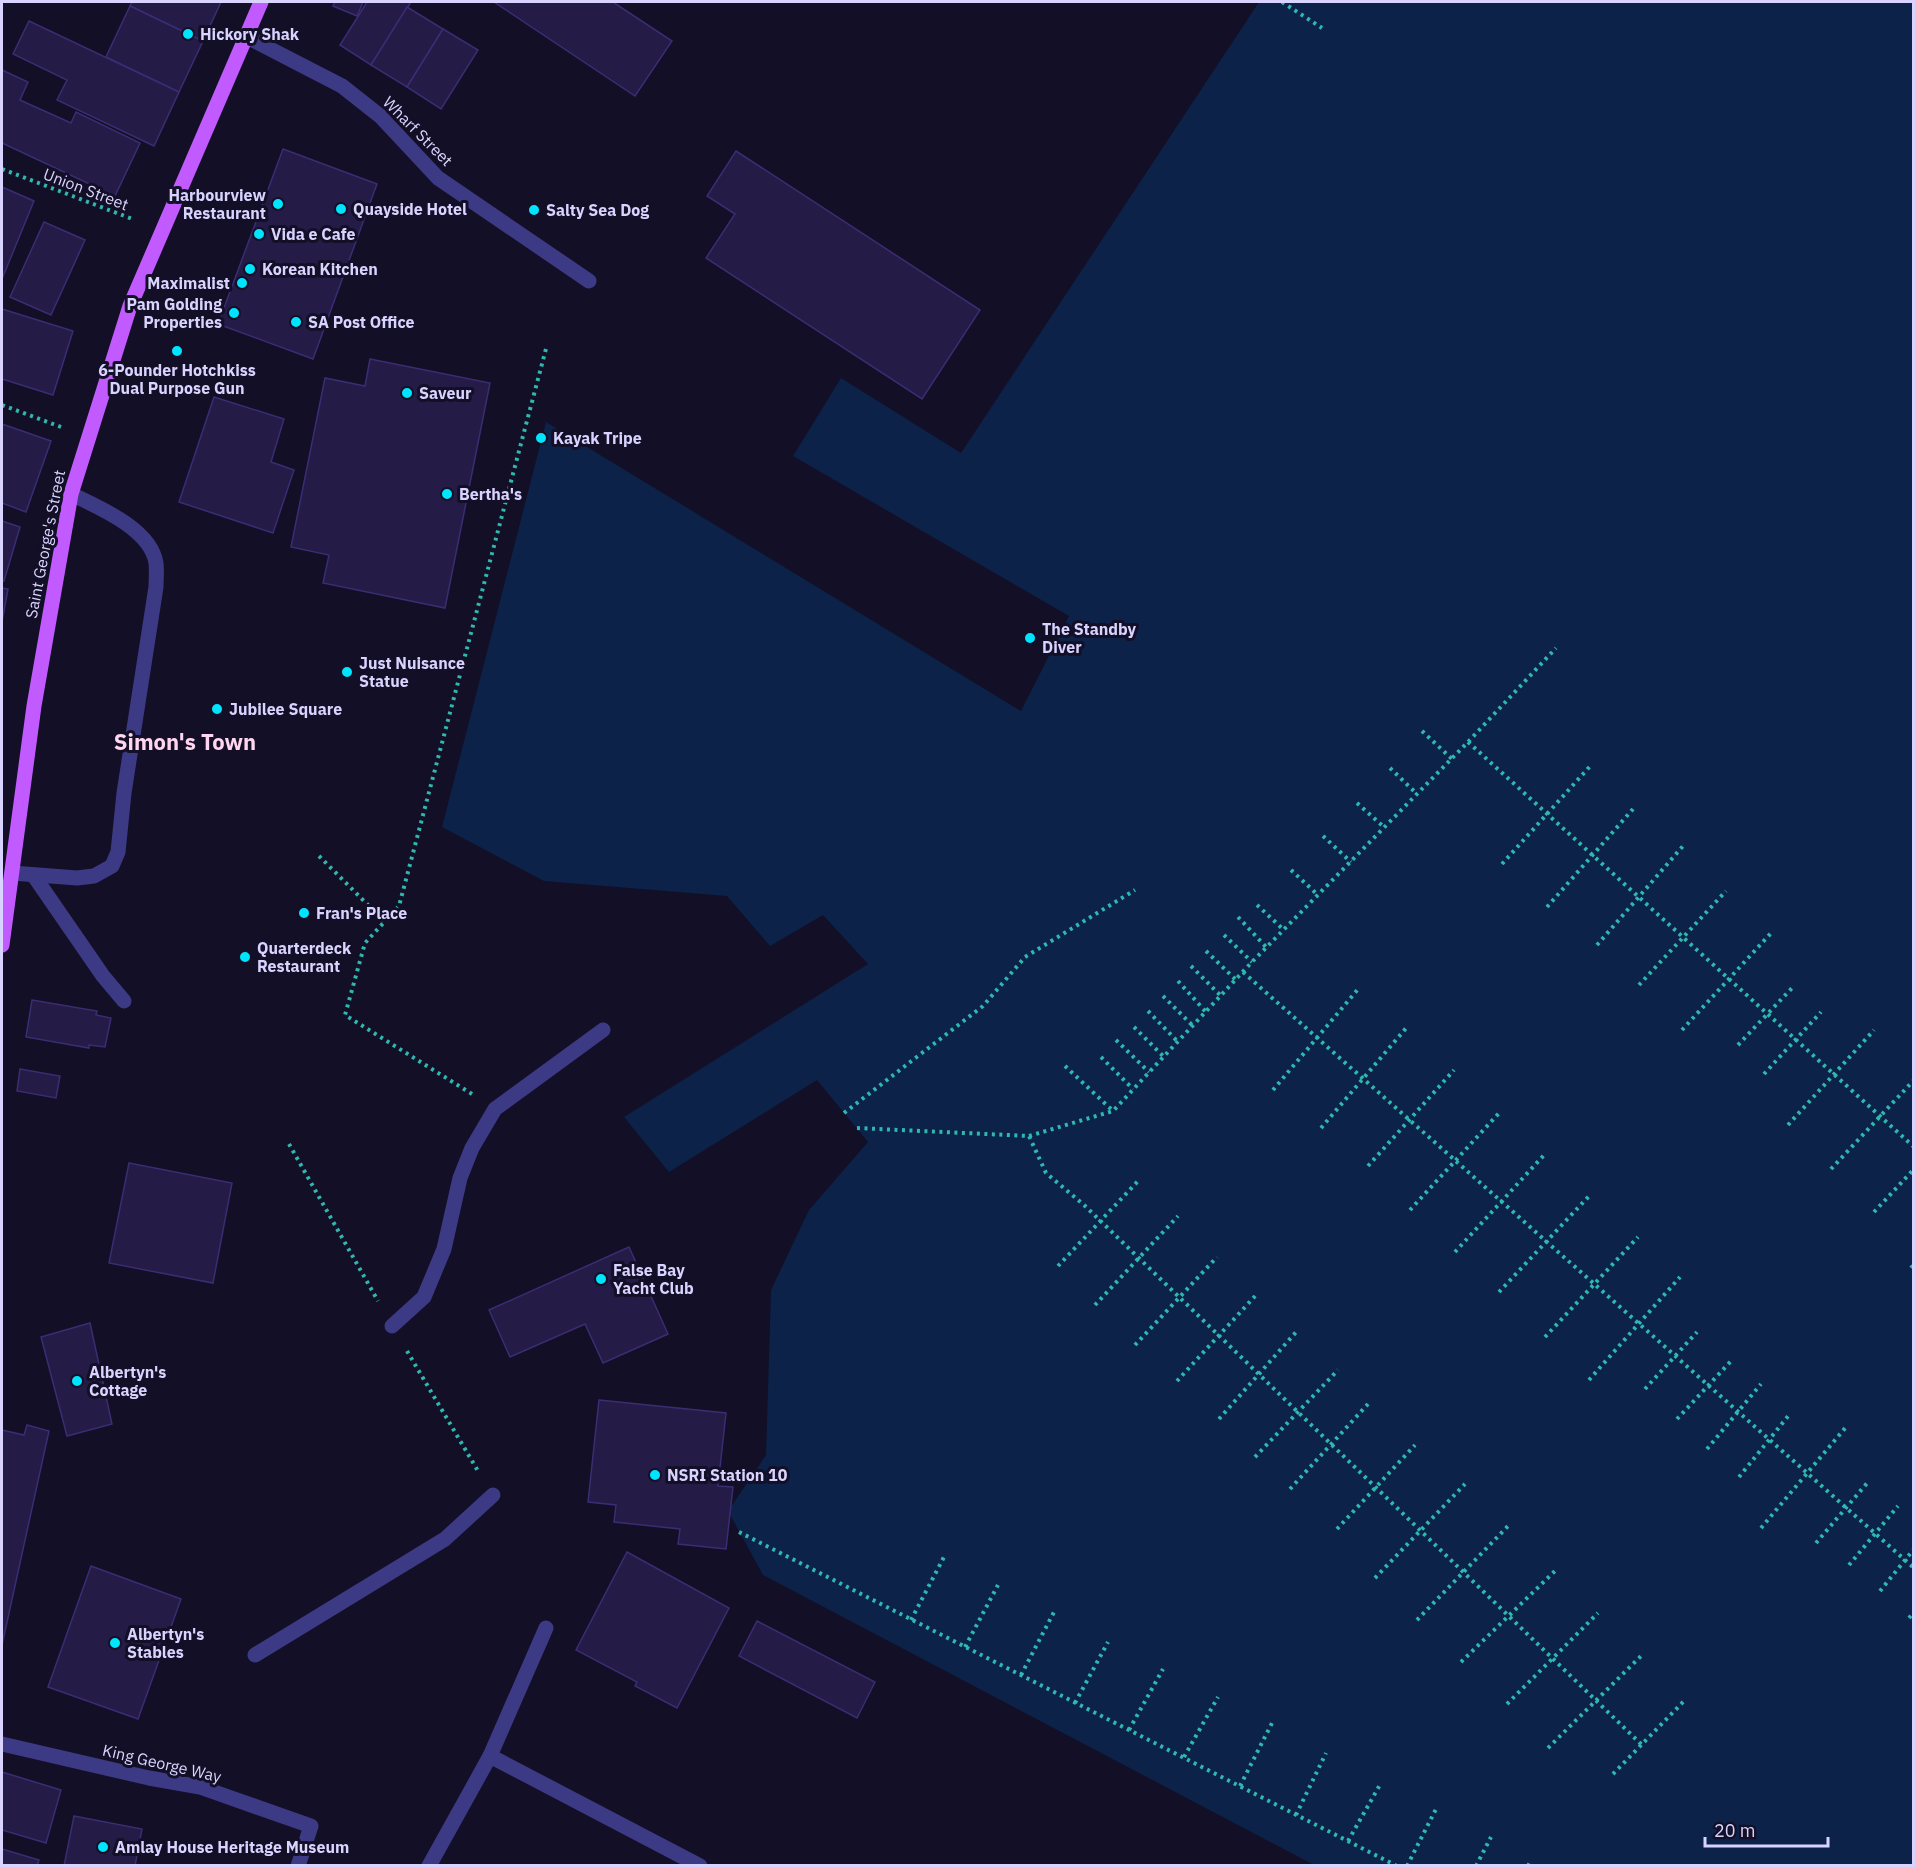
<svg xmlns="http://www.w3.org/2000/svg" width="1915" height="1867" font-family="'IBM Plex Sans',sans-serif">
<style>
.water{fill:#0c2248}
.building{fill:#241b47;stroke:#3b2d73;stroke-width:1.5}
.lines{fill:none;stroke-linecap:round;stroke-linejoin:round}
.path{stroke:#2fb8b0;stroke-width:4;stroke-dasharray:3 4.5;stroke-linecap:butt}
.minor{stroke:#3d3a85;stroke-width:15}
.major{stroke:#c25bff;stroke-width:15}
.poi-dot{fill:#00e5ff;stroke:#130f26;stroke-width:2}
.labels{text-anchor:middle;stroke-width:6;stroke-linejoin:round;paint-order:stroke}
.poi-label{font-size:16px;font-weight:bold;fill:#d9d4ff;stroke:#130f26;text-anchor:start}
.street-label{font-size:16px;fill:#d9d4ff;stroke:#130f26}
.district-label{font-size:22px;font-weight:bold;fill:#ffd6f0;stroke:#130f26}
</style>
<rect width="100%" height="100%" fill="#130f26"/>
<!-- water -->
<path class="water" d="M1259,2H1913V1865H1314L763,1575L728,1511L766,1455L771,1290L809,1210L868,1142L817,1080L669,1172L624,1117L868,964L823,915L770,946L727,896L544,881L442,827L546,422L1021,711L1069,616L793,456L841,378L961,453Z"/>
<!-- building -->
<g class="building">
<path d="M132,2H221L203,41L130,6Z"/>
<path d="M335,2H363L357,16L333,6Z"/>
<path d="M367,2H411L371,65L340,45Z"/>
<path d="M494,2H613L672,41L635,96Z"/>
<path d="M130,6L203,41L179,92L106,57Z"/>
<path d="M407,7L443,29L407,87L371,65Z"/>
<path d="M29,21L179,92L154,146L57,100L67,80L13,54Z"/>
<path d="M443,29L478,50L441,109L407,87Z"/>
<path d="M2,70L28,82L20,100L71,123L76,112L140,143L115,196L2,143Z"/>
<path d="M283,149L377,184L313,359L218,324Z"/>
<path d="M736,151L980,310L922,399L706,258L735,214L707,196Z"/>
<path d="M2,187L34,201L2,279Z"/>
<path d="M44,222L85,240L51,315L10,297Z"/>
<path d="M2,309L73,331L53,395L2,379Z"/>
<path d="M370,359L490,383L445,608L323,583L329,555L291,547L325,378L365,386Z"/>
<path d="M214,397L284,419L271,462L294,470L273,533L179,502Z"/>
<path d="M2,424L51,441L26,512L2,503Z"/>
<path d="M2,521L20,527L4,581H2Z"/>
<path d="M2,588L8,589L2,622Z"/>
<path d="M32,1000L97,1011L96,1015L111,1018L105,1047L89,1045V1048L26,1037Z"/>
<path d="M20,1069L60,1076L56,1098L17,1091Z"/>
<path d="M129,1163L232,1183L213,1283L109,1263Z"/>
<path d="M629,1247L668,1334L603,1363L585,1324L510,1357L489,1310Z"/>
<path d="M90,1323L112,1424L67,1436L41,1337Z"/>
<path d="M599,1400L726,1413L718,1486L733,1487L726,1549L678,1544L680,1529L614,1522L616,1505L588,1502Z"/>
<path d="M27,1425L49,1431L2,1645V1430L24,1435Z"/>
<path d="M627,1552L729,1608L677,1708L635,1686L637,1682L576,1650Z"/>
<path d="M91,1566L181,1599L138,1719L48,1687Z"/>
<path d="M757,1621L875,1682L857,1718L739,1656Z"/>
<path d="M2,1772L61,1790L46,1843L2,1830Z"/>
<path d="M74,1816L142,1829L135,1866H64Z"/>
<path d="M2,1849L39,1860L37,1866H2Z"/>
</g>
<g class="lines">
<!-- path -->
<g class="path">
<path d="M1282,2L1322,28"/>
<path d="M2,169L135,220"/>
<path d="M2,405L61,427"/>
<path d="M1422,731L1452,759"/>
<path d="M1468,742L1914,1147"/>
<path d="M1390,768L1417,794"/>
<path d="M1357,803L1384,827"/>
<path d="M1323,836L1351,862"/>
<path d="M319,856L384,921"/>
<path d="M1502,864L1592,764"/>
<path d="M1291,870L1318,895"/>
<path d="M1257,905L1284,930"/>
<path d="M1547,907L1633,809"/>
<path d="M1238,917L1266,947"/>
<path d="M1224,935L1252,962"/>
<path d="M1597,945L1683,846"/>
<path d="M1206,951L1235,979"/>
<path d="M1191,966L1220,995"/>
<path d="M1243,972L1914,1568"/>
<path d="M1178,981L1206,1012"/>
<path d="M1639,985L1726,891"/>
<path d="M1163,996L1192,1025"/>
<path d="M1148,1011L1178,1042"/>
<path d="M1134,1027L1163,1056"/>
<path d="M1682,1030L1772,932"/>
<path d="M1116,1040L1149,1072"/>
<path d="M1738,1045L1792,988"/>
<path d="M1101,1057L1133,1089"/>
<path d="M1065,1066L1112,1110"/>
<path d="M1764,1074L1821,1012"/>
<path d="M1273,1090L1359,988"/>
<path d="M472,1094L345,1015L365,943L399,906L547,345"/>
<path d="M844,1113L983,1006L1025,957L1135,890"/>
<path d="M1788,1125L1874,1030"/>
<path d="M857,1128L1029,1136L1046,1173L1084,1205L1642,1745"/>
<path d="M1321,1128L1407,1027"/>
<path d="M1029,1136L1113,1111L1252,962L1468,742L1556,648"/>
<path d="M289,1144L378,1301"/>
<path d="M1368,1166L1454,1070"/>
<path d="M1831,1169L1914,1080"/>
<path d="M1410,1210L1500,1112"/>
<path d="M1874,1212L1914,1169"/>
<path d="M1455,1252L1545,1154"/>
<path d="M1058,1266L1139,1180"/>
<path d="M1911,1268L1914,1264"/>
<path d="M1499,1292L1590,1195"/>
<path d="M1095,1305L1178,1216"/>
<path d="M1545,1337L1638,1237"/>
<path d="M1135,1345L1217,1257"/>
<path d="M407,1351L478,1471"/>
<path d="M1589,1380L1680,1277"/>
<path d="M1177,1381L1257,1294"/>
<path d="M1645,1389L1697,1332"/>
<path d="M1219,1419L1297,1331"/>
<path d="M1677,1419L1732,1360"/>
<path d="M1707,1449L1761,1384"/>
<path d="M1255,1457L1338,1370"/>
<path d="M1739,1477L1789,1415"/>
<path d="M1290,1489L1368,1404"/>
<path d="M1761,1528L1846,1427"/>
<path d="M1337,1529L1415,1445"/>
<path d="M739,1532L1397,1866"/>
<path d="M1816,1543L1868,1482"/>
<path d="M1849,1565L1898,1506"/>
<path d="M1375,1578L1465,1484"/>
<path d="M1880,1591L1914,1549"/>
<path d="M1909,1618L1914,1612"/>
<path d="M911,1620L944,1557"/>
<path d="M1417,1620L1509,1525"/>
<path d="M965,1647L998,1585"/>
<path d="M1461,1662L1557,1569"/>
<path d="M1021,1675L1054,1612"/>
<path d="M1075,1703L1108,1642"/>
<path d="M1507,1704L1598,1613"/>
<path d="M1129,1730L1163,1669"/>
<path d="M1548,1748L1641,1656"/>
<path d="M1184,1757L1218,1697"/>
<path d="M1613,1774L1684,1701"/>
<path d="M1240,1786L1272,1723"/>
<path d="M1296,1815L1326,1753"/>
<path d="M1348,1841L1381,1783"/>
<path d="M1407,1866L1436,1809"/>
<path d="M1476,1866L1491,1837"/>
<path d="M1528,1866L1531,1860"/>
</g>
<!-- minor -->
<g class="minor">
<path d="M245,36L342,86L380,116L438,178L589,281"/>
<path d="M12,873L77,878L94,876L112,866L118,852L124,793L156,587C156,579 157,571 156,563C151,529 98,507 71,494"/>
<path d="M34,876L103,976L124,1001"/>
<path d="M392,1326L424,1297L444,1249L460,1178L472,1148L495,1109L603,1030"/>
<path d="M255,1655L445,1539L493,1495"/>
<path d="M2,1744L149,1778L200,1787L311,1826L298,1866"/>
<path d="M490,1756L546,1628"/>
<path d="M429,1866L490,1756L700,1866"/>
</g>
<!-- major -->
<path class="major" d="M2,945L34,706L71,494L130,306L261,2"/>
</g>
<!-- markers -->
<g class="poi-dot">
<circle cx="188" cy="34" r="6"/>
<circle cx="278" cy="204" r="6"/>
<circle cx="341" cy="209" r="6"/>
<circle cx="534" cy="210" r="6"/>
<circle cx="259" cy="234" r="6"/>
<circle cx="250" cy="269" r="6"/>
<circle cx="242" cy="283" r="6"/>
<circle cx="234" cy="313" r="6"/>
<circle cx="296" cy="322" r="6"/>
<circle cx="177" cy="351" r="6"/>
<circle cx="407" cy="393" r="6"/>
<circle cx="541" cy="438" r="6"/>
<circle cx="447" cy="494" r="6"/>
<circle cx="1030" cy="638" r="6"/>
<circle cx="347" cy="672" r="6"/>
<circle cx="217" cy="709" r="6"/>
<circle cx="304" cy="913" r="6"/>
<circle cx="245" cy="957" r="6"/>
<circle cx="601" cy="1279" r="6"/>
<circle cx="77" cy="1381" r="6"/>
<circle cx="655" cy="1475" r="6"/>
<circle cx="115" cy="1643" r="6"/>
<circle cx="103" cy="1847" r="6"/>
</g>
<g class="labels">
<!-- poi labels -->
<g class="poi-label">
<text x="200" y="40">Hickory Shak</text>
<text x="266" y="201" text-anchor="end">Harbourview<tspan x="266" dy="18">Restaurant</tspan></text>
<text x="353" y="215">Quayside Hotel</text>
<text x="546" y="216">Salty Sea Dog</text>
<text x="271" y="240">Vida e Cafe</text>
<text x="262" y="275">Korean Kitchen</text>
<text x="230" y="289" text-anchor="end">Maximalist</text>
<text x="222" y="310" text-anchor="end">Pam Golding<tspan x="222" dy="18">Properties</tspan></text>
<text x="308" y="328">SA Post Office</text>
<text x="177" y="376" text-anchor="middle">6-Pounder Hotchkiss<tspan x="177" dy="18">Dual Purpose Gun</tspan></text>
<text x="419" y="399">Saveur</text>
<text x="553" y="444">Kayak Tripe</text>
<text x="459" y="500">Bertha's</text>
<text x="1042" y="635">The Standby<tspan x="1042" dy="18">Diver</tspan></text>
<text x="359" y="669">Just Nuisance<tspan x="359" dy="18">Statue</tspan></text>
<text x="229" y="715">Jubilee Square</text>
<text x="316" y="919">Fran's Place</text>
<text x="257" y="954">Quarterdeck<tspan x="257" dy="18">Restaurant</tspan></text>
<text x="613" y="1276">False Bay<tspan x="613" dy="18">Yacht Club</tspan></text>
<text x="89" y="1378">Albertyn's<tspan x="89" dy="18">Cottage</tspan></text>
<text x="667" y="1481">NSRI Station 10</text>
<text x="127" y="1640">Albertyn's<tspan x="127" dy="18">Stables</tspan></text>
<text x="115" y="1853">Amlay House Heritage Museum</text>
</g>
<!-- street labels -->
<g class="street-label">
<text transform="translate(418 131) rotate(45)" y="6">Wharf Street</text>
<text transform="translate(86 189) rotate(21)" y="6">Union Street</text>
<text transform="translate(45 544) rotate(-79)" y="6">Saint George's Street</text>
<text transform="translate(162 1763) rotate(13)" y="6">King George Way</text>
</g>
<!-- district labels -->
<g class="district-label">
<text x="185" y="750">Simon's Town</text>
</g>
</g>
<!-- border -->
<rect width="1915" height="1867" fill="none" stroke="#d9d4ff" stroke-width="6"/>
<!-- scale -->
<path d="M1705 1837v9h123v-9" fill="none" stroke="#d9d4ff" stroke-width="3"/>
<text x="1714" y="1837" font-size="18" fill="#d9d4ff" stroke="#130f26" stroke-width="4.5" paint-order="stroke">20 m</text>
</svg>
